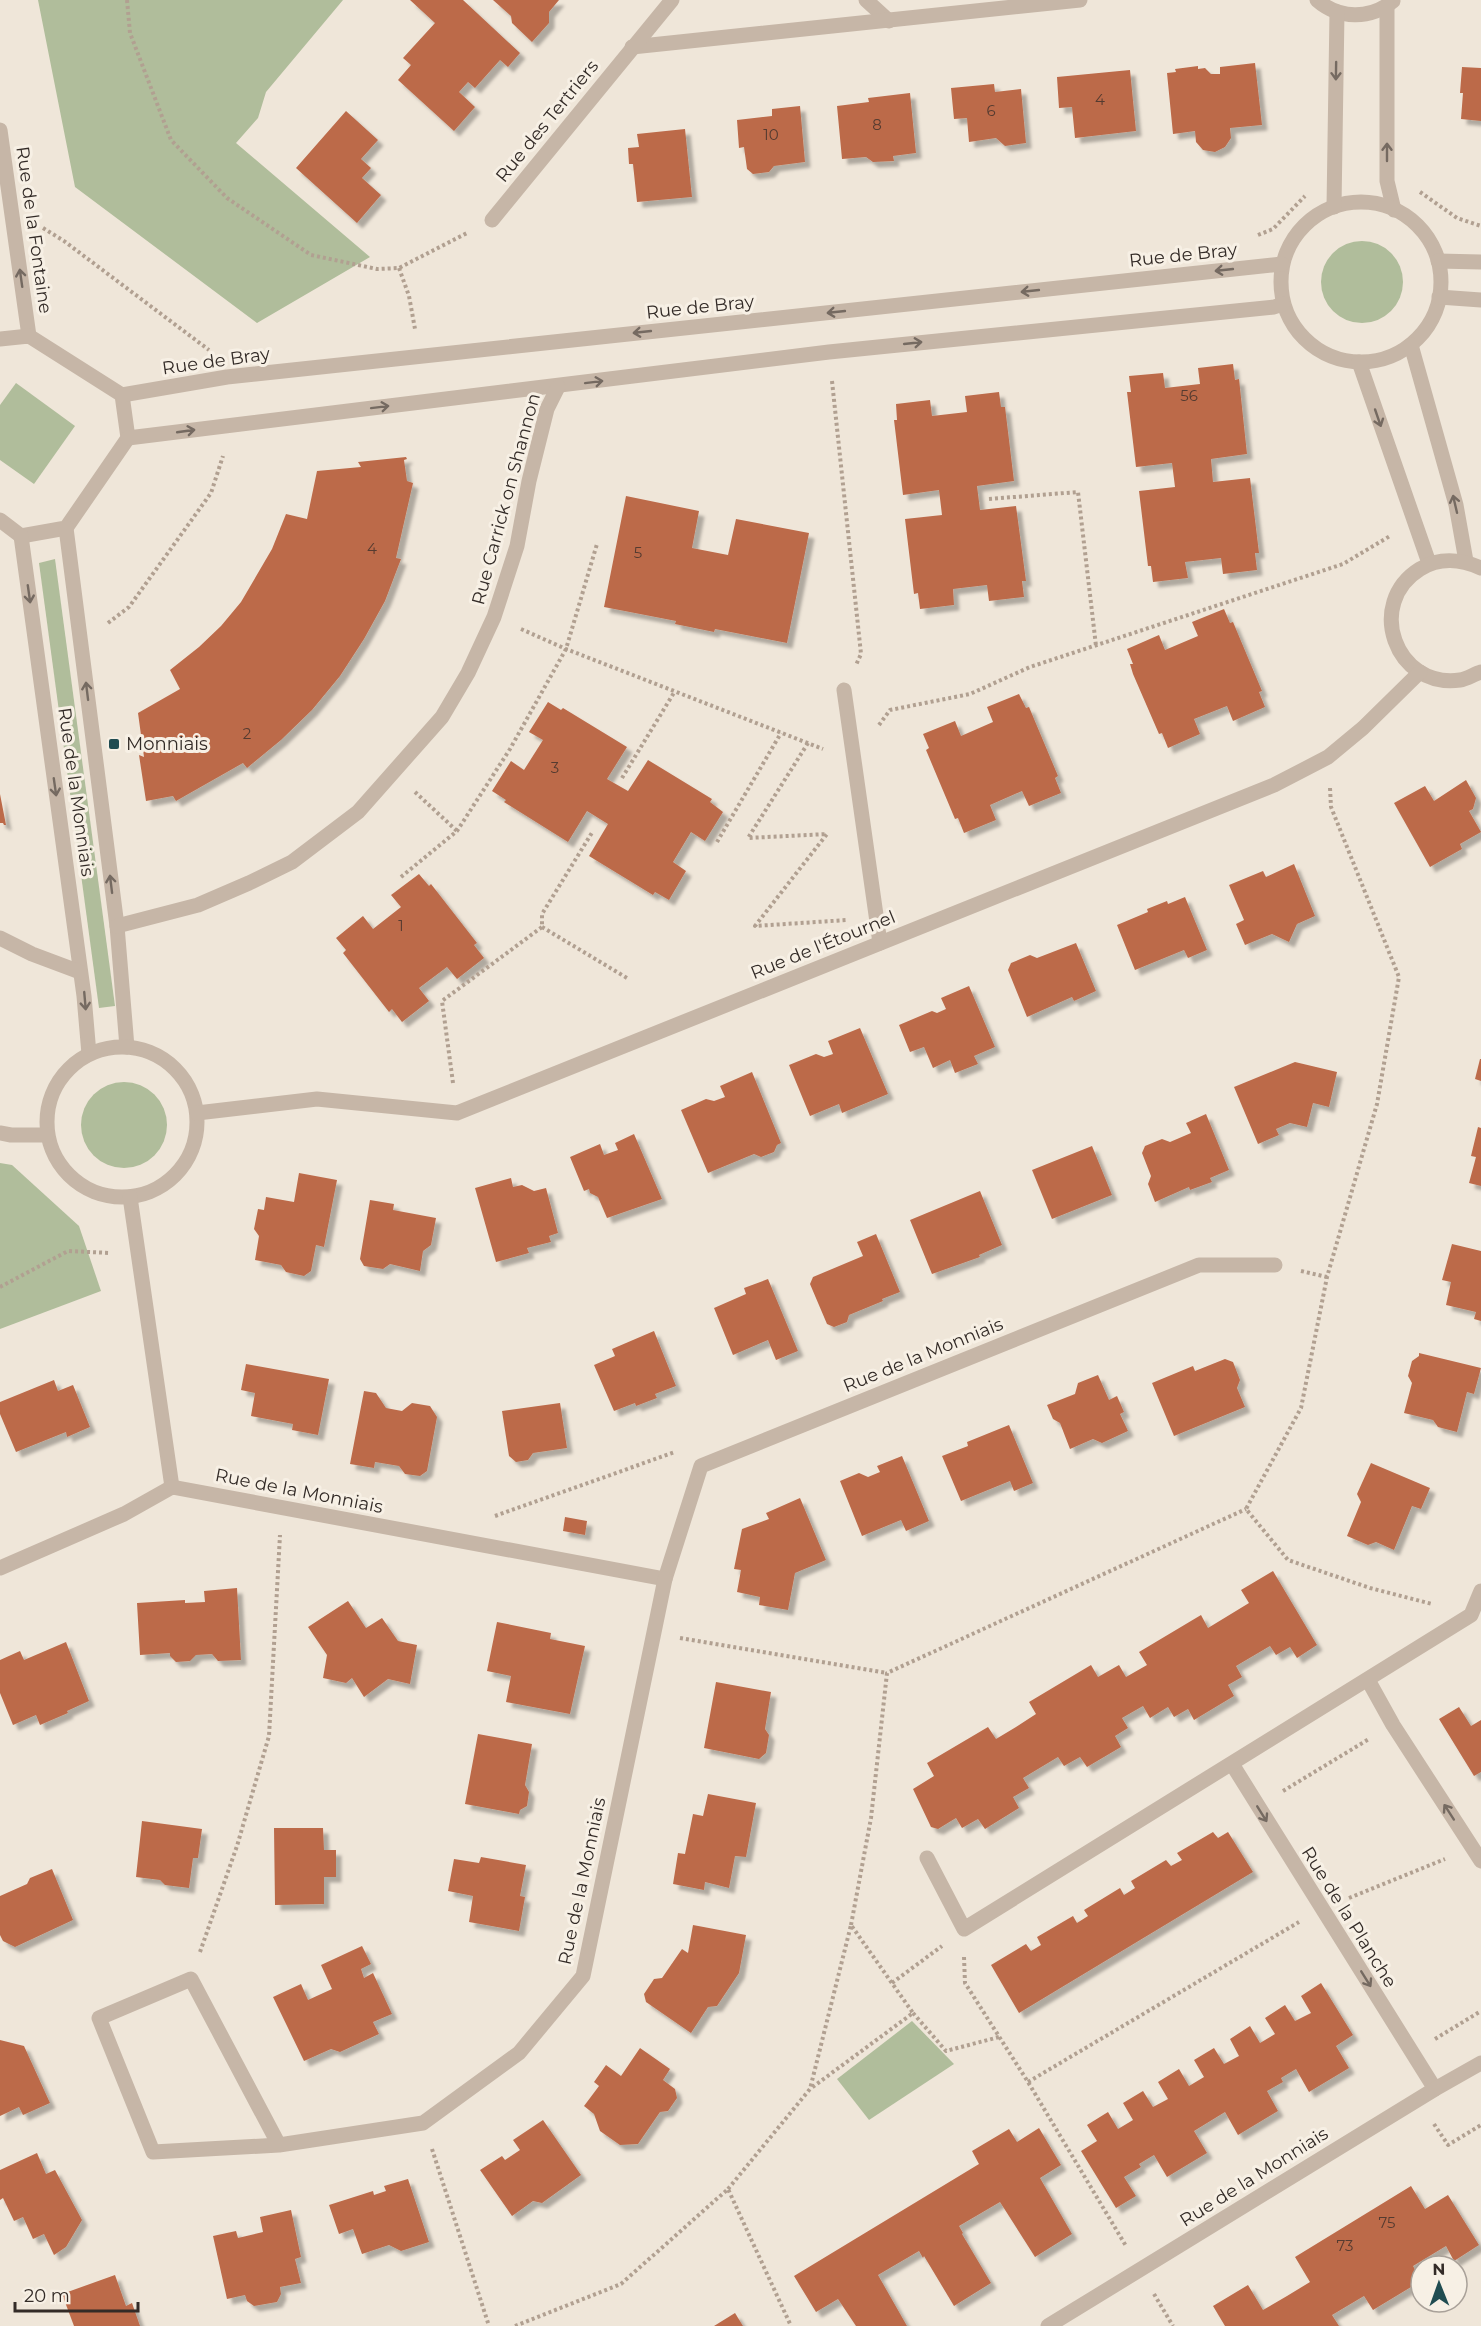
<svg xmlns="http://www.w3.org/2000/svg" width="1481" height="2326" font-family="Montserrat,sans-serif">
<style>
.green{fill:#b0bd9b}
.building{fill:#bc6a4a;filter:url(#shadow)}
.lines{fill:none;stroke-linecap:round;stroke-linejoin:round}
.path{stroke:#b1a091;stroke-width:4;stroke-dasharray:3 3;stroke-linecap:butt}
.minor{stroke:#c6b6a7;stroke-width:15}
.oneway{stroke:#756a61}
.poi-dot{fill:#204c51;stroke:#f7f0e5;stroke-width:2}
.labels{text-anchor:middle;stroke-width:6;stroke-linejoin:round;paint-order:stroke}
.number-label{font-size:15px;fill:#553b30}
.street-label{font-size:18px;fill:#332b27;stroke:#f7f0e5}
.poi-label{font-size:18px;fill:#332b27;stroke:#f7f0e5;text-anchor:start}
</style>
<defs>
<filter id="shadow"><feDropShadow dx="5.5" dy="5.5" stdDeviation="1.5" flood-color="#0004"/></filter>
</defs>
<rect width="100%" height="100%" fill="#efe6d9"/>
<!-- green -->
<g class="green">
<path d="M38,0H343L266,92L258,118L236,143L370,257L257,323L75,187Z"/>
<circle cx="1362" cy="282" r="41"/>
<path d="M16,383L75,426L34,484L0,460V405Z"/>
<path d="M55,559L115,1006L99,1008L39,563Z"/>
<circle cx="124" cy="1125" r="43"/>
<path d="M0,1163L12,1165L79,1226L101,1291L0,1329Z"/>
<path d="M912,2021L954,2064L869,2120L837,2079Z"/>
</g>
<!-- building -->
<g class="building">
<path d="M410,0H463L520,53L508,67L500,60L475,88L468,82L459,92L475,107L454,131L398,80L411,65L403,58L435,23Z"/>
<path d="M493,0H559L549,12V23L532,42L512,23L511,16Z"/>
<path d="M1255,63L1262,125L1230,128L1231,138L1225,147L1215,152L1203,150L1196,142L1195,131L1173,134L1167,73L1176,72L1175,69L1198,66V69L1205,68L1211,74H1220V67Z"/>
<path d="M1462,67L1481,68V121L1461,119L1463,93H1460Z"/>
<path d="M1130,70L1136,131L1075,138L1072,107L1059,108L1057,77Z"/>
<path d="M994,84L995,92L1021,89L1026,143L1005,146L996,138L969,142L967,118L954,119L951,88Z"/>
<path d="M910,93L916,153L893,156L894,161L873,162L866,157L842,159L837,106L869,102L868,98Z"/>
<path d="M800,106L805,162L774,166L769,172L753,174L747,169L744,147L739,148L737,120L772,116V109Z"/>
<path d="M346,111L378,140L361,159L371,168L362,178L381,195L357,223L296,168Z"/>
<path d="M685,129L692,197L637,202L633,164H629L628,148L639,147L637,134Z"/>
<path d="M1233,364L1235,380L1239,379L1247,454L1211,459L1213,482L1250,478L1259,553H1255L1257,570L1223,574L1221,558L1185,562L1188,578L1153,582L1151,566H1148L1139,491L1175,487L1172,463L1136,467L1127,392H1131L1129,376L1163,373L1165,388L1200,384L1198,368Z"/>
<path d="M999,392L1001,407H1005L1014,481L977,486L980,510L1016,506L1026,581H1022L1024,597L989,601L987,585L953,589L954,605L920,609L918,593L914,594L905,519L942,515L939,490L903,495L894,420H897L896,404L930,400L932,416L967,412L965,396Z"/>
<path d="M406,457L407,459L404,460L407,481L413,483L396,558L401,559L385,601L364,639L340,676L312,710L281,740L247,768L243,763L176,801L173,796L146,801L139,755L144,757L138,713L180,689L170,670L199,647L221,626L241,602L272,549L286,514L307,519L317,471L361,467L358,462Z"/>
<path d="M626,496L699,511L692,548L728,555L736,519L809,533L787,643L715,629L714,632L675,624L676,621L604,607Z"/>
<path d="M1224,609L1230,623L1233,622L1262,691L1259,692L1265,707L1233,721L1227,706L1194,719L1200,734L1168,748L1162,733L1159,734L1133,674L1130,664H1133L1127,649L1159,635L1165,650L1198,636L1192,622Z"/>
<path d="M1019,694L1026,708L1029,707L1058,776L1055,778L1061,793L1029,806L1022,791L990,805L996,820L964,833L958,818L955,819L926,750L929,748L923,734L955,721L961,736L993,722L987,707Z"/>
<path d="M548,702L561,710L563,708L627,747L607,779L628,791L648,760L712,799L710,802L723,812L705,841L691,832L673,862L686,871L669,900L655,892L653,895L589,856L608,824L587,811L568,842L504,802L506,800L492,791L511,761L524,770L543,740L529,732Z"/>
<path d="M1466,780L1476,798L1473,809L1469,811L1481,832L1460,844L1462,849L1430,867L1394,803L1425,786L1434,801Z"/>
<path d="M0,794L6,825H4L3,823H0Z"/>
<path d="M1294,864L1315,916L1297,924L1289,942L1272,934L1245,945L1236,924L1244,920L1229,885L1263,871L1266,877Z"/>
<path d="M419,874L429,886L431,884L477,943L474,945L484,958L457,979L447,967L419,988L429,1001L402,1022L392,1009L389,1012L343,953L346,950L336,938L363,916L373,929L401,907L391,895Z"/>
<path d="M1185,897L1207,950L1188,958L1184,950L1135,970L1117,925L1148,912L1147,909L1167,901L1168,904Z"/>
<path d="M1076,943L1096,991L1074,1001L1072,997L1027,1017L1008,970L1011,963L1030,955L1037,958Z"/>
<path d="M969,986L995,1047L974,1056L978,1064L955,1073L950,1060L933,1068L924,1047L910,1052L899,1025L932,1011L937,1013L946,1009L941,998Z"/>
<path d="M860,1028L888,1094L842,1113L839,1104L810,1116L789,1065L816,1054L824,1057L833,1054L828,1041Z"/>
<path d="M1480,1059H1481V1081L1475,1079Z"/>
<path d="M1295,1062L1337,1072L1329,1107L1313,1103L1307,1127L1290,1123L1276,1129L1279,1135L1258,1144L1234,1087Z"/>
<path d="M752,1072L781,1143L777,1145L774,1152L761,1157L754,1154L708,1173L681,1110L706,1099L714,1101L725,1097L720,1086Z"/>
<path d="M1206,1114L1229,1170L1210,1178L1212,1182L1190,1190L1189,1187L1155,1202L1148,1184L1151,1176L1142,1153L1145,1146L1162,1139L1170,1142L1191,1133L1186,1123Z"/>
<path d="M1478,1127L1481,1128V1186L1469,1183L1476,1157L1471,1156Z"/>
<path d="M634,1134L662,1199L607,1218L598,1197L590,1193L589,1189L584,1191L570,1157L600,1144L604,1155L618,1150L615,1143Z"/>
<path d="M1092,1146L1112,1195L1052,1219L1032,1170Z"/>
<path d="M299,1173L337,1180L324,1247L316,1245L311,1271L304,1276L286,1272L281,1265L255,1260L259,1236L254,1229L258,1209L264,1210L266,1197L294,1202Z"/>
<path d="M511,1178L513,1187L522,1185L534,1191L546,1188L558,1233L549,1236L551,1242L527,1248L529,1253L496,1262L475,1188Z"/>
<path d="M980,1191L1002,1245L979,1255L980,1257L932,1274L910,1220Z"/>
<path d="M370,1200L394,1204L393,1210L436,1218L431,1245L423,1251L420,1271L390,1264L383,1269L364,1266L360,1259Z"/>
<path d="M876,1234L900,1292L882,1299L883,1301L849,1315L847,1322L834,1327L827,1324L810,1284L813,1277L863,1256L857,1242Z"/>
<path d="M1452,1244L1481,1251V1321L1474,1319L1476,1312L1446,1305L1451,1282L1442,1280Z"/>
<path d="M768,1279L798,1351L776,1360L768,1340L733,1355L714,1308L746,1294L744,1288Z"/>
<path d="M654,1331L676,1386L655,1394L657,1398L636,1406L635,1403L614,1411L594,1365L615,1356L612,1349Z"/>
<path d="M1419,1353L1481,1368L1474,1394L1467,1392L1457,1432L1438,1427L1433,1420L1404,1413L1412,1383L1408,1376L1412,1361L1419,1356Z"/>
<path d="M1225,1359L1233,1362L1240,1380L1237,1388L1245,1407L1174,1436L1152,1383L1193,1366L1195,1371Z"/>
<path d="M246,1364L329,1379L318,1435L292,1430L293,1424L251,1416L255,1393L241,1390Z"/>
<path d="M1098,1375L1109,1400L1117,1396L1124,1412L1120,1414L1128,1431L1102,1443L1093,1439L1070,1449L1060,1423L1053,1419L1047,1405L1075,1394L1078,1383Z"/>
<path d="M54,1380L58,1391L73,1385L90,1427L67,1437L66,1432L16,1452L0,1414V1402Z"/>
<path d="M364,1391L376,1393L386,1408L402,1411L412,1403L430,1406L437,1417L427,1471L420,1476L405,1474L399,1466L375,1462L374,1468L350,1464Z"/>
<path d="M560,1403L567,1448L533,1453L528,1460L516,1462L509,1456L502,1411Z"/>
<path d="M1009,1425L1033,1483L1014,1491L1010,1481L961,1501L942,1456L968,1446L967,1442Z"/>
<path d="M902,1456L929,1521L906,1531L901,1520L862,1536L840,1481L859,1473L868,1477L880,1472L877,1466Z"/>
<path d="M1371,1463L1430,1488L1421,1509L1412,1506L1394,1550L1376,1542L1368,1545L1347,1536L1361,1502L1357,1494Z"/>
<path d="M800,1498L826,1560L795,1573L788,1610L759,1605L760,1597L737,1592L741,1570L734,1569L742,1529L769,1519L766,1513Z"/>
<path d="M565,1517L587,1521L585,1535L563,1531Z"/>
<path d="M1273,1571L1317,1645L1297,1658L1290,1647L1276,1655L1270,1646L1236,1666L1242,1677L1228,1685L1234,1696L1194,1720L1188,1709L1174,1717L1168,1707L1150,1718L1143,1706L1122,1718L1128,1728L1115,1736L1121,1747L1087,1767L1080,1757L1064,1766L1058,1757L1023,1778L1029,1788L1013,1797L1019,1808L985,1829L978,1819L962,1828L956,1818L938,1829L931,1827L913,1789L934,1776L927,1763L988,1727L996,1739L1016,1727L1036,1714L1029,1702L1091,1665L1098,1677L1119,1665L1126,1677L1147,1665L1139,1652L1201,1615L1208,1628L1249,1603L1241,1590Z"/>
<path d="M237,1588L241,1660L218,1661L212,1654L196,1655L190,1661L176,1662L170,1656V1653L140,1655L137,1603L185,1600V1603L205,1602L204,1591Z"/>
<path d="M348,1601L366,1628L382,1618L398,1641L417,1645L410,1684L388,1679L364,1697L352,1678L346,1683L323,1678L327,1655L308,1627Z"/>
<path d="M497,1622L551,1633L550,1639L585,1646L570,1714L506,1702L511,1676L487,1671Z"/>
<path d="M66,1642L89,1701L67,1711L68,1713L40,1725L36,1715L13,1725L0,1693V1660L20,1651L24,1660Z"/>
<path d="M716,1682L771,1692L765,1729L769,1735L766,1753L759,1759L704,1748Z"/>
<path d="M1459,1707L1471,1726L1481,1720V1772L1474,1776L1439,1719Z"/>
<path d="M478,1734L532,1744L525,1785L529,1792L527,1806L520,1810L519,1814L465,1804Z"/>
<path d="M708,1794L756,1803L746,1857L735,1856L729,1888L705,1882L704,1890L673,1884L678,1853L685,1854L693,1814L703,1816Z"/>
<path d="M142,1821L202,1829L198,1858H193L189,1888L165,1885L160,1880L136,1877Z"/>
<path d="M274,1828H323L324,1850H336V1877H324V1904L275,1905Z"/>
<path d="M1213,1832L1218,1838L1228,1832L1253,1872L1019,2013L991,1965L1026,1944L1031,1951L1041,1945L1037,1937L1073,1916L1077,1923L1088,1916L1084,1910L1120,1888L1124,1895L1135,1888L1131,1881L1166,1860L1171,1866L1182,1860L1177,1853Z"/>
<path d="M481,1857L526,1865L520,1896L525,1897L519,1931L469,1922L473,1896L448,1891L454,1859L479,1863Z"/>
<path d="M52,1869L73,1920L15,1947L3,1941L0,1935V1896L27,1884L30,1878Z"/>
<path d="M693,1925L746,1935L739,1973L717,2006L708,2007L691,2033L646,2002L644,1994L654,1979L662,1978L682,1949L688,1953Z"/>
<path d="M362,1946L371,1964L361,1969L364,1978L373,1973L392,2014L373,2022L379,2034L340,2052L331,2049L304,2061L273,1997L301,1984L308,2000L332,1989L321,1965Z"/>
<path d="M1321,1983L1353,2035L1336,2046L1349,2068L1309,2092L1296,2069L1281,2078L1283,2082L1267,2091L1278,2111L1238,2135L1225,2112L1194,2131L1207,2153L1167,2177L1154,2155L1139,2164L1141,2167L1124,2177L1136,2196L1116,2208L1081,2151L1097,2141L1087,2125L1108,2112L1118,2129L1133,2120L1123,2103L1143,2091L1153,2107L1168,2099L1158,2082L1179,2069L1189,2086L1204,2077L1194,2060L1214,2048L1224,2064L1239,2056L1230,2039L1250,2026L1260,2043L1275,2034L1265,2018L1285,2005L1295,2021L1311,2013L1301,1996Z"/>
<path d="M0,2040L24,2046L50,2103L23,2115L19,2107L0,2116Z"/>
<path d="M640,2048L670,2069L663,2080L675,2089L677,2098L668,2111L660,2112L638,2144L620,2145L600,2131L594,2114L584,2106L599,2086L594,2082L606,2065L621,2076Z"/>
<path d="M543,2120L581,2175L542,2203L533,2201L512,2216L480,2170L502,2156L505,2160L520,2150L513,2140Z"/>
<path d="M1039,2128L1061,2165L1040,2178L1072,2234L1035,2257L1000,2202L959,2226L963,2233L962,2234L991,2283L954,2306L924,2256L923,2258L919,2251L878,2275L907,2326H856L838,2299L816,2312L794,2276L979,2164L972,2151L1009,2129L1017,2142Z"/>
<path d="M37,2153L46,2174L55,2170L82,2220L66,2247L54,2255L44,2234L33,2239L23,2217L14,2221L3,2198L0,2200V2170Z"/>
<path d="M408,2179L429,2242L401,2251L389,2245L362,2254L353,2229L339,2234L329,2205L373,2191L374,2195L386,2191L384,2186Z"/>
<path d="M1411,2186L1425,2209L1448,2195L1479,2245L1454,2261L1446,2246L1413,2266L1421,2281L1373,2310L1364,2296L1332,2315L1339,2326H1225L1213,2306L1248,2285L1263,2310L1287,2296L1310,2282L1295,2257Z"/>
<path d="M291,2210L301,2257L295,2259L301,2283L280,2287L281,2294L277,2302L254,2306L247,2301L245,2295L227,2299L213,2236L236,2231L238,2238L263,2232L260,2217Z"/>
<path d="M115,2275L126,2306L132,2303L140,2326H74L62,2294Z"/>
<path d="M735,2313L743,2326H714Z"/>
</g>
<g class="lines">
<!-- path -->
<g class="path">
<path d="M127,0L130,33L171,140L227,198L311,255L377,269L399,268L467,233"/>
<path d="M1420,192L1457,218L1481,226"/>
<path d="M43,228L64,241L209,350"/>
<path d="M1258,235L1273,229L1305,196"/>
<path d="M399,268L409,296L415,329"/>
<path d="M832,381L861,654L856,665"/>
<path d="M989,499L1078,492L1096,646"/>
<path d="M108,623L129,607L211,493L223,456"/>
<path d="M521,629L566,649L823,749"/>
<path d="M879,725L890,710L970,694L1030,667L1343,564L1390,536"/>
<path d="M808,743L748,838L827,834L755,926L847,920"/>
<path d="M622,778L675,691"/>
<path d="M1330,788L1331,807L1399,977L1377,1104L1327,1277L1301,1408L1246,1509L1288,1560L1370,1588L1432,1604"/>
<path d="M415,792L457,831"/>
<path d="M717,842L781,733"/>
<path d="M401,877L457,831L510,749L566,649L597,544"/>
<path d="M542,927L627,978"/>
<path d="M453,1083L442,1001L542,927V914L593,831"/>
<path d="M1301,1271L1327,1277"/>
<path d="M0,1287L68,1251L110,1253"/>
<path d="M495,1516L675,1452"/>
<path d="M680,1638L887,1673"/>
<path d="M1283,1791L1369,1739"/>
<path d="M1349,1898L1445,1859"/>
<path d="M851,1925L871,1818L887,1673L1246,1509"/>
<path d="M200,1952L237,1846L269,1736L280,1535"/>
<path d="M964,1957L965,1983L1028,2082L1126,2246"/>
<path d="M892,1983L942,1946"/>
<path d="M913,2013L946,2051L999,2037"/>
<path d="M1435,2039L1481,2011"/>
<path d="M1028,2082L1299,1922"/>
<path d="M1434,2124L1448,2145L1481,2125"/>
<path d="M432,2149L489,2326"/>
<path d="M728,2189L810,2089L851,1925L913,2013L810,2089"/>
<path d="M1154,2294L1173,2326"/>
<path d="M515,2326L621,2284L728,2189L791,2326"/>
</g>
<!-- minor -->
<g class="minor">
<path d="M866,0L889,21"/>
<path d="M1317,0C1339,19 1370,20 1393,1"/>
<path d="M1387,6V181L1394,210"/>
<path d="M632,47L1080,0"/>
<path d="M0,130L29,336"/>
<circle cx="1361" cy="282" r="80"/>
<path d="M1334,207L1337,12"/>
<path d="M492,220L672,0"/>
<path d="M1438,261L1481,262"/>
<path d="M1439,297L1481,300"/>
<path d="M0,339L29,336L122,395L128,438L66,528L21,536L0,520"/>
<path d="M1411,345L1456,505L1466,561"/>
<path d="M1359,362L1429,563"/>
<path d="M122,395L227,377L1282,264"/>
<path d="M128,438L829,352L1274,307L1283,304"/>
<path d="M66,528L117,926L127,1047"/>
<path d="M21,536L84,996L89,1054"/>
<path d="M1481,568C1460,559 1440,557 1420,569C1365,603 1395,689 1460,680C1467,679 1474,674 1481,672"/>
<path d="M844,690L880,943"/>
<path d="M117,926L198,905L249,883L292,862L358,812L442,717L468,673L494,617L517,546L529,481L547,409L558,387"/>
<path d="M0,938L32,954L80,972"/>
<circle cx="122" cy="1122" r="75"/>
<path d="M197,1113L317,1099L457,1113L1274,785L1328,757L1363,728L1420,672"/>
<path d="M0,1133L11,1135H47"/>
<path d="M130,1197L172,1487"/>
<path d="M0,1568L124,1514L172,1487L665,1579L701,1466L1199,1265H1275"/>
<path d="M1368,1680L1393,1725L1481,1861"/>
<path d="M1232,1764L1435,2089"/>
<path d="M927,1858L964,1929L1471,1615L1481,1591"/>
<path d="M279,2145L191,1979L99,2018L153,2152L279,2145L423,2123L519,2053L583,1976L665,1579"/>
<path d="M1048,2326L1435,2089L1481,2063"/>
</g>
</g>
<!-- one-way arrows -->
<defs><path id="oneway-shaft" d="M-6 0H5M1.5-3L5.5 0L1.5 3" fill="none" stroke-width="1.6" stroke-linecap="round" stroke-linejoin="round" transform="scale(1.5)"/></defs>
<g class="oneway">
<use href="#oneway-shaft" transform="translate(1336 71) rotate(91)"/>
<use href="#oneway-shaft" transform="translate(1387 152) rotate(-90)"/>
<use href="#oneway-shaft" transform="translate(1224 270) rotate(174)"/>
<use href="#oneway-shaft" transform="translate(21 278) rotate(-98)"/>
<use href="#oneway-shaft" transform="translate(1030 291) rotate(174)"/>
<use href="#oneway-shaft" transform="translate(836 312) rotate(174)"/>
<use href="#oneway-shaft" transform="translate(642 332) rotate(174)"/>
<use href="#oneway-shaft" transform="translate(913 343) rotate(-6)"/>
<use href="#oneway-shaft" transform="translate(594 382) rotate(-7)"/>
<use href="#oneway-shaft" transform="translate(380 407) rotate(-7)"/>
<use href="#oneway-shaft" transform="translate(1378 418) rotate(71)"/>
<use href="#oneway-shaft" transform="translate(186 431) rotate(-8)"/>
<use href="#oneway-shaft" transform="translate(1455 504) rotate(-103)"/>
<use href="#oneway-shaft" transform="translate(29 594) rotate(82)"/>
<use href="#oneway-shaft" transform="translate(87 691) rotate(-97)"/>
<use href="#oneway-shaft" transform="translate(55 787) rotate(82)"/>
<use href="#oneway-shaft" transform="translate(111 884) rotate(-97)"/>
<use href="#oneway-shaft" transform="translate(85 1001) rotate(85)"/>
<use href="#oneway-shaft" transform="translate(1449 1812) rotate(-123)"/>
<use href="#oneway-shaft" transform="translate(1262 1814) rotate(58)"/>
<use href="#oneway-shaft" transform="translate(1366 1979) rotate(58)"/>
</g>
<!-- markers -->
<rect class="poi-dot" x="108" y="738" width="12" height="12" rx="3"/>
<g class="labels">
<!-- number labels -->
<g class="number-label">
<text x="1100" y="105">4</text>
<text x="991" y="116">6</text>
<text x="877" y="130">8</text>
<text x="771" y="140">10</text>
<text x="1189" y="401">56</text>
<text x="372" y="554">4</text>
<text x="638" y="558">5</text>
<text x="247" y="739">2</text>
<text x="555" y="773">3</text>
<text x="401" y="931">1</text>
<text x="1387" y="2228">75</text>
<text x="1345" y="2251">73</text>
</g>
<!-- street labels -->
<g class="street-label">
<text transform="translate(547 121) rotate(-51)" y="6">Rue des Tertriers</text>
<text transform="translate(34 230) rotate(82)" y="6">Rue de la Fontaine</text>
<text transform="translate(1183 255) rotate(-6)" y="6">Rue de Bray</text>
<text transform="translate(700 307) rotate(-6)" y="6">Rue de Bray</text>
<text transform="translate(216 361) rotate(-8)" y="6">Rue de Bray</text>
<text transform="translate(506 499) rotate(-75)" y="6">Rue Carrick on Shannon</text>
<text transform="translate(76 792) rotate(82)" y="6">Rue de la Monniais</text>
<text transform="translate(823 945) rotate(-22)" y="6">Rue de l'Étournel</text>
<text transform="translate(923 1355) rotate(-22)" y="6">Rue de la Monniais</text>
<text transform="translate(299 1491) rotate(11)" y="6">Rue de la Monniais</text>
<text transform="translate(582 1881) rotate(-78)" y="6">Rue de la Monniais</text>
<text transform="translate(1349 1917) rotate(58)" y="6">Rue de la Planche</text>
<text transform="translate(1254 2177) rotate(-32)" y="6">Rue de la Monniais</text>
</g>
<!-- poi labels -->
<g class="poi-label">
<text x="126" y="750">Monniais</text>
</g>
</g>
<!-- north arrow -->
<g transform="translate(1439 2284) rotate(359)"><circle r="28" fill="#f7f0e5" stroke="#a9a199" stroke-width="1.5"/>
<path d="M0-4.5L10 22L0 15L-10 22Z" fill="#204c51"/>
<text y="-9" font-size="16" font-weight="bold" text-anchor="middle" fill="#332b27">N</text>
</g>
<!-- scale -->
<path d="M15 2302v9h123v-9" fill="none" stroke="#332b27" stroke-width="3"/>
<text x="24" y="2302" font-size="18" fill="#332b27" stroke="#f7f0e5" stroke-width="4.5" paint-order="stroke">20 m</text>
</svg>
